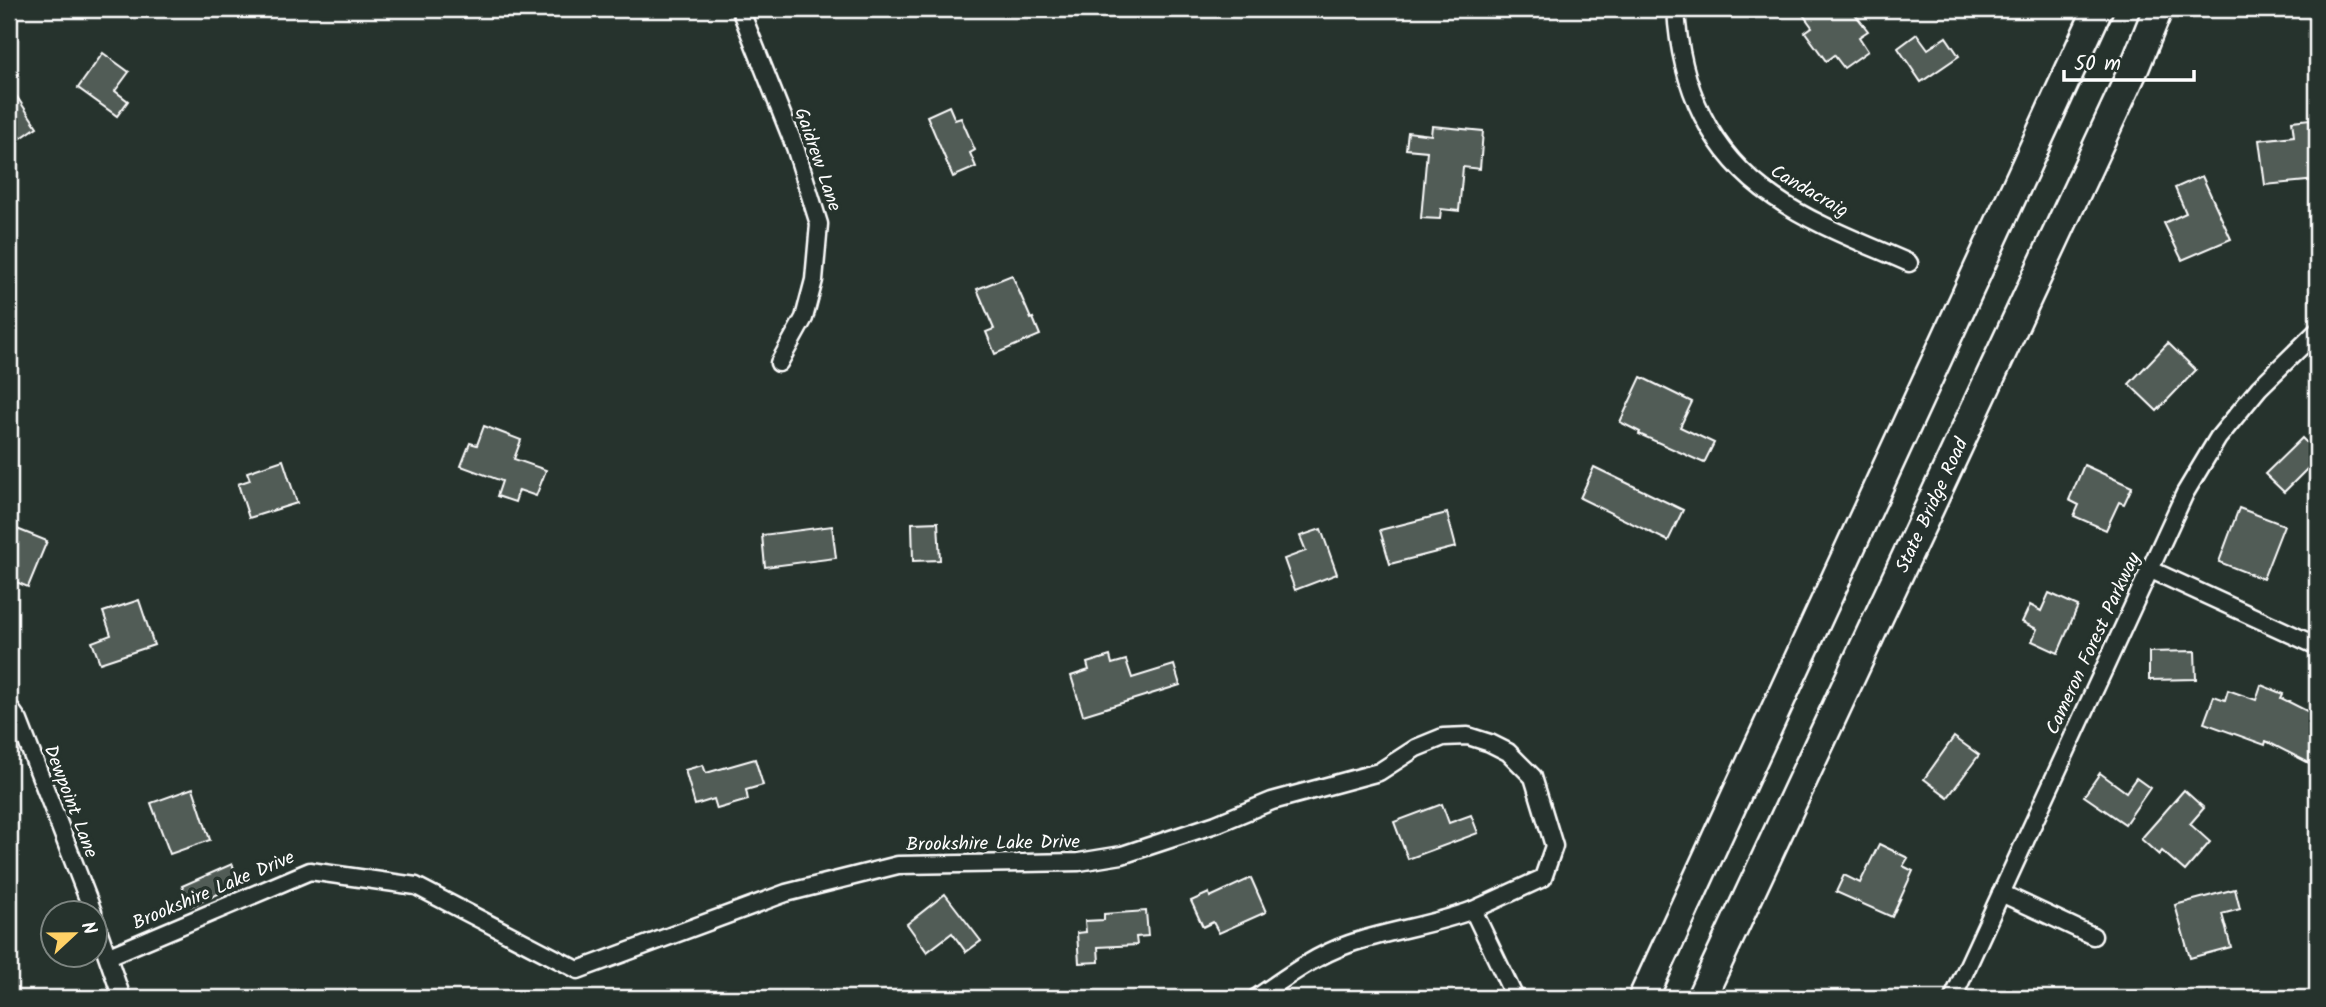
<svg xmlns="http://www.w3.org/2000/svg" width="2326" height="1007" font-family="Kalam,sans-serif">
<style>
.building{fill:#515c57;stroke:#fff;stroke-width:2}
.lines{fill:none;stroke-linecap:round;stroke-linejoin:round}
.street-casing{stroke:#fff;stroke-width:21}
.highway-casing{stroke:#fff;stroke-width:33}
.path{stroke:#fff;stroke-width:3.5;stroke-dasharray:2 5;stroke-linecap:butt}
.street{stroke:#26332d;stroke-width:16}
.highway{stroke:#26332d;stroke-width:28}
.labels{text-anchor:middle;stroke-width:7;stroke-linejoin:round;paint-order:stroke}
.street-label{font-size:19px;fill:#fff;stroke:#26332d}
</style>
<rect width="100%" height="100%" fill="#26332d"/>
<filter id="ink" filterUnits="userSpaceOnUse"><feTurbulence type="fractalNoise" baseFrequency=".0143" numOctaves="2"/><feDisplacementMap in="SourceGraphic" scale="14" xChannelSelector="R" yChannelSelector="G"/><feConvolveMatrix kernelMatrix="1 2 1 2 8 2 1 2 1" color-interpolation-filters="sRGB"/></filter>
<g filter="url(#ink)">
<!-- building -->
<g class="building">
<path d="M1799,9H1851L1868,31L1859,37L1868,51L1844,68L1834,55L1826,61L1805,32L1812,27Z"/>
<path d="M1917,34L1928,49L1946,37L1959,56L1921,82L1898,48Z"/>
<path d="M103,53L129,72L115,91L128,101L117,116L78,88Z"/>
<path d="M9,85L37,127L21,138L17,132L9,138Z"/>
<path d="M949,106L955,120L961,118L975,150L970,153L976,167L953,177L927,116Z"/>
<path d="M2310,119L2317,180L2265,185L2259,140L2294,136L2292,121Z"/>
<path d="M1432,126L1483,131L1480,169L1463,167L1459,211L1441,209L1440,219L1421,218L1427,151L1406,149L1408,132L1431,135Z"/>
<path d="M2202,176L2231,239L2182,260L2164,223L2186,213L2175,188Z"/>
<path d="M1012,275L1031,319L1033,318L1040,335L995,354L986,332L994,329L977,289Z"/>
<path d="M2168,343L2196,370L2157,411L2129,384Z"/>
<path d="M1641,377L1692,402L1680,427L1714,443L1704,463L1639,434L1640,432L1620,422Z"/>
<path d="M484,426L521,440L514,459L546,470L536,496L519,490L515,502L497,496L502,481L461,466L470,443L477,445Z"/>
<path d="M2302,438L2317,453V459L2284,492L2265,474Z"/>
<path d="M283,460L297,503L249,518L238,484L250,480L247,472Z"/>
<path d="M2084,465L2132,487L2124,504L2119,502L2106,530L2074,516L2079,505L2069,500Z"/>
<path d="M1594,467L1683,510L1668,541L1580,498Z"/>
<path d="M2239,508L2284,525L2263,579L2219,562Z"/>
<path d="M1447,513L1456,547L1390,564L1380,530Z"/>
<path d="M938,522L940,560L913,561L912,523Z"/>
<path d="M832,526L836,558L765,567L762,535Z"/>
<path d="M12,527L47,541L28,587L9,579V535Z"/>
<path d="M1321,529L1337,574L1295,590L1284,559L1306,551L1300,536Z"/>
<path d="M2049,593L2078,606L2058,653L2032,641L2037,629L2022,622L2030,605L2041,611Z"/>
<path d="M139,600L154,645L100,663L92,642L111,635L103,612Z"/>
<path d="M2195,651L2196,679L2149,680V652Z"/>
<path d="M1110,656L1112,664L1126,660L1132,678L1174,665L1180,685L1083,715L1071,676L1089,670L1087,663Z"/>
<path d="M2261,685L2283,694L2281,698L2317,716V767L2266,741L2265,745L2204,723L2214,696L2225,700L2228,690L2256,700Z"/>
<path d="M1954,737L1979,755L1948,797L1924,779Z"/>
<path d="M755,759L763,785L746,790L748,800L717,809L714,799L695,805L685,770L703,765L706,773Z"/>
<path d="M2100,773L2126,792L2136,778L2150,788L2125,824L2084,796Z"/>
<path d="M193,788L210,840L170,854L151,803Z"/>
<path d="M2184,790L2204,808L2190,824L2210,842L2185,871L2162,851L2159,855L2141,839Z"/>
<path d="M1442,804L1449,823L1471,815L1478,833L1408,859L1394,822Z"/>
<path d="M1879,844L1908,858L1903,866L1913,871L1892,917L1836,892L1844,875L1860,883Z"/>
<path d="M232,864L241,884L191,906L182,886Z"/>
<path d="M1251,878L1266,912L1219,933L1213,922L1203,927L1191,901L1209,893L1210,897Z"/>
<path d="M2235,889L2240,909L2222,914L2231,947L2190,958L2175,905Z"/>
<path d="M945,894L981,941L966,952L952,933L927,952L907,924Z"/>
<path d="M1146,911L1148,936L1136,937L1137,945L1098,947L1099,962L1079,963L1077,933L1086,932L1085,921L1104,920V914Z"/>
</g>
<g class="lines">
<!-- street casing -->
<g class="street-casing">
<g id="street">
<path d="M740,9L795,147L819,224L814,280L804,318L779,363"/>
<path d="M1676,9C1680,85 1709,153 1774,197C1814,225 1864,243 1909,263"/>
<path d="M2149,569L2317,646"/>
<path d="M9,707L19,721L93,912"/>
<path d="M2001,893L2093,936"/>
<path d="M94,918L122,998"/>
<path d="M109,956L310,871L416,886L578,970L786,893L898,865L1079,862L1122,855L1216,824L1272,801L1379,772L1416,748L1443,737L1468,736L1490,743L1508,752L1533,777L1554,846L1543,878L1473,910L1515,998"/>
<path d="M1256,998C1285,978 1314,956 1349,944C1390,930 1433,925 1473,910"/>
<path d="M1953,998L2185,493L2218,438L2259,388L2315,333"/>
</g>
</g>
<!-- highway casing -->
<g class="highway-casing">
<g id="highway">
<path d="M1643,998L2098,9"/>
<path id="s1" d="M1701,998L2135,66L2158,9"/>
</g>
</g>
<!-- path -->
<path class="path" d="M1617,998L1622,988"/>
<!-- street -->
<use href="#street" class="street"/>
<!-- highway -->
<use href="#highway" class="highway"/>
</g>
</g>
<g class="labels">
<!-- street labels -->
<g class="street-label">
<text transform="translate(819 159) rotate(71)" y="7">Gaidrew Lane</text>
<text transform="translate(1810 190) rotate(30)" y="7">Candacraig</text>
<text dy="7" stroke="none"><textPath href="#s1" startOffset="544">State Bridge Road</textPath></text>
<text transform="translate(2092 643) rotate(-65)" y="7">Cameron Forest Parkway</text>
<text transform="translate(72 801) rotate(69)" y="7">Dewpoint Lane</text>
<text transform="translate(993 842) rotate(-1)" y="7">Brookshire Lake Drive</text>
<text transform="translate(213 889) rotate(-23)" y="7">Brookshire Lake Drive</text>
</g>
</g>
<!-- margin -->
<rect width="2326" height="1007" fill="none" stroke="#26332d" stroke-width="35"/>
<rect x="18" y="18" width="2291" height="972" fill="none" stroke="#fff" stroke-width="2.5" filter="url(#ink)"/>
<!-- north arrow -->
<g transform="translate(74 934) rotate(68)"><circle r="33" fill="#26332d" stroke="#7d8581" stroke-width="2"/>
<path d="M0-5L12 26L0 18L-12 26Z" fill="#ffd166"/>
<text y="-10" font-size="19" font-weight="bold" text-anchor="middle" fill="#ffffff">N</text>
</g>
<!-- scale -->
<path d="M2064 70v10h130v-10" fill="none" stroke="#ffffff" stroke-width="3.5"/>
<text x="2074" y="70" font-size="21" fill="#ffffff" stroke="#26332d" stroke-width="5" paint-order="stroke">50 m</text>
</svg>
